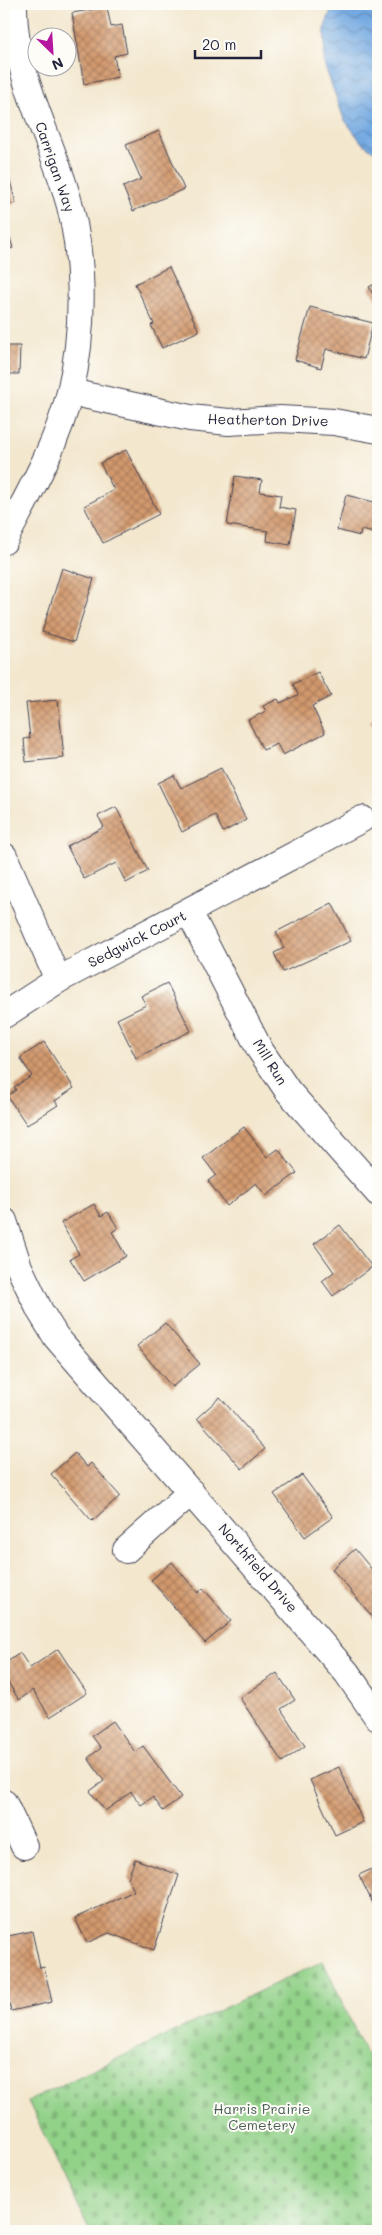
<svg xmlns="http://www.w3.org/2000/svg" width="382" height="2235" font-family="Mali,sans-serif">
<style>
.cemetery{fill:url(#cemetery-stones);stroke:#5a7a62}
.water{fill:url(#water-waves);stroke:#4a668e}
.building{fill:url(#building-cross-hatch)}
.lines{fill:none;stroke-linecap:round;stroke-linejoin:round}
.street-casing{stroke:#414051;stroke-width:28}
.street{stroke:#fff;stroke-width:26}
.labels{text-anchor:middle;stroke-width:4;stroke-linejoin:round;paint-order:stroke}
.street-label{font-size:14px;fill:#22223b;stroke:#fdfcf7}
.park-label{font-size:14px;fill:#495f56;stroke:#fdfcf7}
</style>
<defs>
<pattern id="cemetery-stones" width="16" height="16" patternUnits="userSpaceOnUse" patternTransform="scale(1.25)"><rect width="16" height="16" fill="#91d188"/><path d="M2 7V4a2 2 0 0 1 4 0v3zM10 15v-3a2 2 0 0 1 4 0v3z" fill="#7db376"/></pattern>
<pattern id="water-waves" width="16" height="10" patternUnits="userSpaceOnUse" patternTransform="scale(1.25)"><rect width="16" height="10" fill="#73a9e1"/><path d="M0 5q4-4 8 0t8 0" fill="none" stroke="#5e89b8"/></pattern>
<pattern id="building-cross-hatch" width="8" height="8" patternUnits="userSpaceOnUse" patternTransform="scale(1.25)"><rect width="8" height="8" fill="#d2996d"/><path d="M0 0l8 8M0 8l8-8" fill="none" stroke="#aa7c5b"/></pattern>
</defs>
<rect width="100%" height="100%" fill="#fdfcf7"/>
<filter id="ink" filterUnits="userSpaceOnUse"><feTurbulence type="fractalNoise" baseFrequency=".02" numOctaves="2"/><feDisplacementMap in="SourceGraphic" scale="10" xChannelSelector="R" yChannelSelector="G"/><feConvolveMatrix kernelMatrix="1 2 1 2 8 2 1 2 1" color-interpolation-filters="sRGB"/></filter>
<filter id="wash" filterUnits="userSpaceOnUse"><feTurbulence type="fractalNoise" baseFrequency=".0096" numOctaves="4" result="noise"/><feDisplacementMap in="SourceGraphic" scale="20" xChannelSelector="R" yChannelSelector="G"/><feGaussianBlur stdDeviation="1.12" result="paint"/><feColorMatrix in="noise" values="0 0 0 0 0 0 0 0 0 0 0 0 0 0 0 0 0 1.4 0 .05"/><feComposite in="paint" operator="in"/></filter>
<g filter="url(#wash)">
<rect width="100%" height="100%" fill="#f3e7ce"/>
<!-- cemetery -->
<path class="cemetery" d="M323,1961L378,2080V2231H90L28,2101Z"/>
<!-- water -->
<path class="water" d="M333,4H378V154L362,143L344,119L324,64L325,27Z"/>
<g id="blocks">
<!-- building -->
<g class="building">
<path d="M107,7L111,27L122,25L127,53L114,56L118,77L84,84L72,13Z"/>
<path d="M159,131L184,189L133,211L123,187L141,179L126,145Z"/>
<path d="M9,177L16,203L4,206V179Z"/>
<path d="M4,218L13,248L4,251Z"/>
<path d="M169,267L199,331L162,348L151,325L154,324L135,284Z"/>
<path d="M378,282V304L369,287Z"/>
<path d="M310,307L373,323L364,359L326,349L321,368L295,360Z"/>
<path d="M4,346H20L19,374H4Z"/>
<path d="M126,450L159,514L103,543L84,506L114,490L100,463Z"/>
<path d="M235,476L262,480L260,492L281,495L279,507L296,510L290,545L267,541L268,531L227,525Z"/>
<path d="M376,494L378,495V534L361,530L360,536L337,530L346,495L374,502Z"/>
<path d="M62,568L94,579L74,642L42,632Z"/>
<path d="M318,672L331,696L312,706L325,733L283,755L277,744L263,750L248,720L266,711L263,706L278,699L280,703L298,695L293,684Z"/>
<path d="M58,700L64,758L26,762L24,739L30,738L26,703Z"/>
<path d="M378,714V730L370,722Z"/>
<path d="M221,768L246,820L223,832L215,815L182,832L158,783L174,775L181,788Z"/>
<path d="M116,807L148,871L126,883L116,863L84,879L67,846L104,827L98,816Z"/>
<path d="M332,903L351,941L283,972L274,953L284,948L276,932Z"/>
<path d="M167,983L191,1031L136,1058L117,1019L146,1005L141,996Z"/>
<path d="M44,1042L74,1088L55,1101L58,1105L27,1125L7,1096L16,1090L14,1087L32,1076L20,1058Z"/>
<path d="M244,1127L267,1157L278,1149L297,1173L266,1196L256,1183L227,1206L208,1181L216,1175L203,1158Z"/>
<path d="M94,1204L101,1216L108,1212L118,1228L112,1232L126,1256L84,1281L70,1259L79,1254L61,1223Z"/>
<path d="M340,1225L372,1267L333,1296L322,1281L334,1272L314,1244Z"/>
<path d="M165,1323L200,1364L172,1387L137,1346Z"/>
<path d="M220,1397L265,1449L242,1469L197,1418Z"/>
<path d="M75,1453L87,1467L91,1463L120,1496L92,1521L51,1474Z"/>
<path d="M302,1475L333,1517L305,1537L274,1494Z"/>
<path d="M355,1549L374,1572L378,1569V1619L376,1621L332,1569Z"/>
<path d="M172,1562L198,1593L203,1588L231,1621L205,1643L151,1580Z"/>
<path d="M58,1649L87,1693L50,1717L33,1690L19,1700L4,1676V1664L20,1653L30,1668Z"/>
<path d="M277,1673L295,1700L281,1709L305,1746L282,1762L240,1698Z"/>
<path d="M113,1721L135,1752L143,1746L181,1797L163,1811L153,1797L141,1805L131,1792L105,1811L90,1791L104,1781L88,1758L101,1748L92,1736Z"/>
<path d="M339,1767L363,1822L335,1835L310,1780Z"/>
<path d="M135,1859L179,1875L154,1950L109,1933L87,1943L75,1918L134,1891L128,1878Z"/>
<path d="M378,1866V1914L359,1875Z"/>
<path d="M32,1931L40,1968L44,1967L52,2002L11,2011L9,2003L4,2004V1960L9,1959L4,1937Z"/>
</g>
</g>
</g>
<g filter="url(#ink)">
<use href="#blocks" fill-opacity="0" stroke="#414051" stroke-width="1"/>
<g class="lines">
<!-- street casing -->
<g class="street-casing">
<g id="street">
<path d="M70,392L190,418L229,422L280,419L334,422L378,430"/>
<path d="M4,541C29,493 57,445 70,392C85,330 85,250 65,189C46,127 13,70 14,4"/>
<path d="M4,856L58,980"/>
<path d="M189,912L260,1050L288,1091L378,1193"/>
<path d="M4,1015L58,980L362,819"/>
<path d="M4,1221L19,1267L40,1311L56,1337L347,1673L378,1718"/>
<path d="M126,1550L191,1492"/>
<path d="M4,1803L24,1846"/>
</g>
</g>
<!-- street -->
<use href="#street" class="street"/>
</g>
</g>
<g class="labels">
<!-- street labels -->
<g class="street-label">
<text transform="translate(55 167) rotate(71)" y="5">Carrigan Way</text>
<text transform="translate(268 420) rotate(1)" y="5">Heatherton Drive</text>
<text transform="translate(137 939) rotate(-27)" y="5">Sedgwick Court</text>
<text transform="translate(270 1062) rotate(58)" y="5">Mill Run</text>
<text transform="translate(258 1568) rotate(49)" y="5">Northfield Drive</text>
</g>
<!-- park labels -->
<g class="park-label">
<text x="262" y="2114">Harris Prairie<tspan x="262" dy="16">Cemetery</tspan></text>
</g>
</g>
<!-- margin -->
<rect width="382" height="2235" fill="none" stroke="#fdfcf7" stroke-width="20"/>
<!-- north arrow -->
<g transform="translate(52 52) rotate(155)"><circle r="24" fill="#fdfcf7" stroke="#a5a5ac"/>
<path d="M0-4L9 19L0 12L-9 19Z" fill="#b5179e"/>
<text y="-8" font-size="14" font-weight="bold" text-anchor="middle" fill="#22223b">N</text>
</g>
<!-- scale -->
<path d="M195 50v8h66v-8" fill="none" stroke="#22223b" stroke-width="2.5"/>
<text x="202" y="50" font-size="15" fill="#22223b" stroke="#fdfcf7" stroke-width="4" paint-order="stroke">20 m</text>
</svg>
